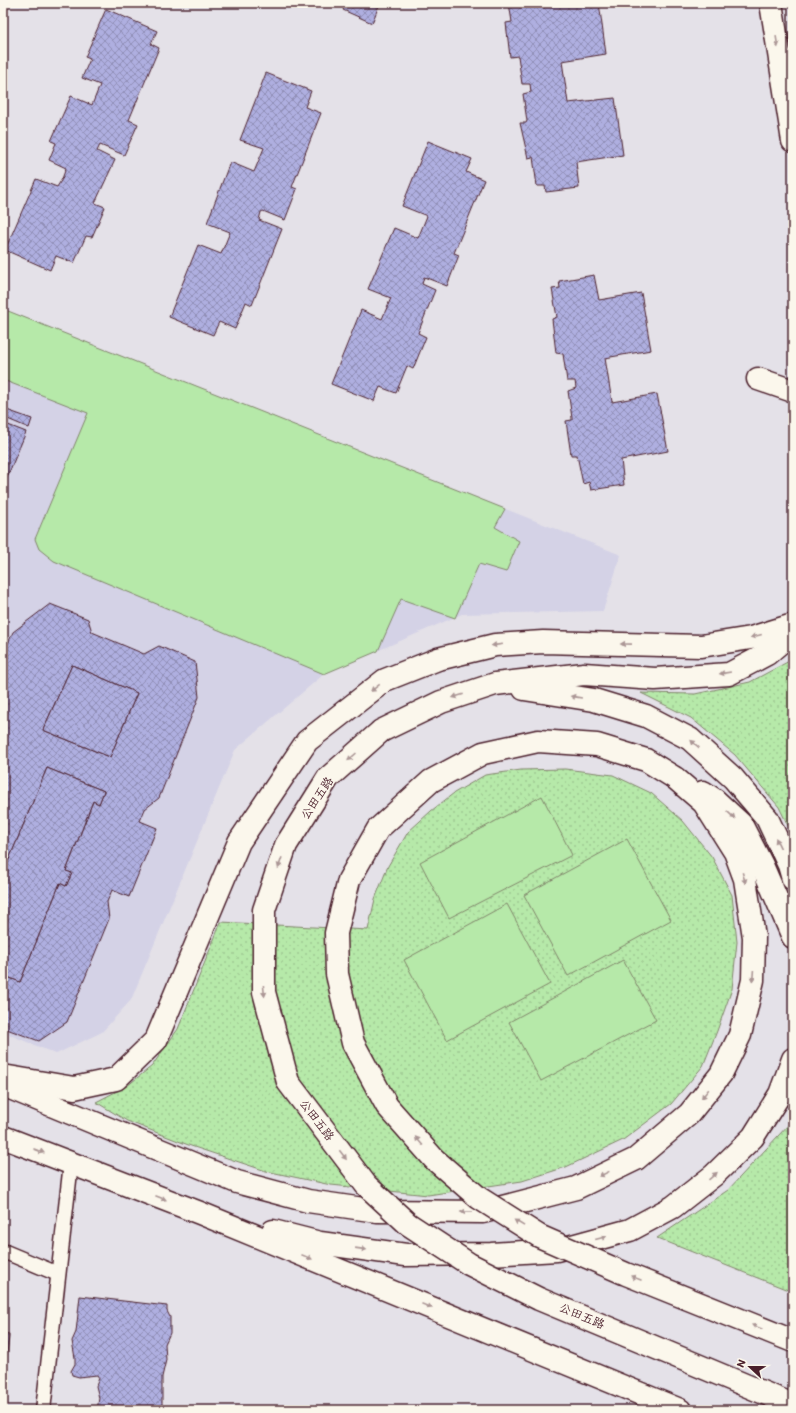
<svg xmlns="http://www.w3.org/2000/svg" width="796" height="1413" font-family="Itim,'LXGW WenKai TC',sans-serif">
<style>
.built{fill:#d4d2e6}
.grass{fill:url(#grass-dots);stroke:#80846a}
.pitch{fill:#b6e9a9;stroke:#80846a}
.building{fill:url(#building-cross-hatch);stroke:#4a1f2b;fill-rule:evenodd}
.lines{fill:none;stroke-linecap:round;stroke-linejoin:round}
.lane-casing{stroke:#4a1f2b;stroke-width:17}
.street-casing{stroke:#4a1f2b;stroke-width:25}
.secondary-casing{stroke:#4a1f2b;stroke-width:25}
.highway-casing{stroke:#4a1f2b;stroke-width:25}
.lane{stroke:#fbf7ec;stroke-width:14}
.street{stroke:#fbf7ec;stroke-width:22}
.secondary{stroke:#fbf7ec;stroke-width:22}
.highway{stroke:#fbf7ec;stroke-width:22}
.secondary-bridge-casing{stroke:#4a1f2b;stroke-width:25;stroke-linecap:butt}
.secondary-bridge{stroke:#fbf7ec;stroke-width:22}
.oneway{fill:#ab9695}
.labels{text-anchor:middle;stroke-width:3;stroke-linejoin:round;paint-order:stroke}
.street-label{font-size:12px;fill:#4a1f2b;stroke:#fbf7ec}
</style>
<defs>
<pattern id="grass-dots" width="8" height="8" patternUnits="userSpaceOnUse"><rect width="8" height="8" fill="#b6e9a9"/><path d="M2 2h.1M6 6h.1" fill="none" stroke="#9ec792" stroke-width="1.8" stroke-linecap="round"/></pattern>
<pattern id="building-cross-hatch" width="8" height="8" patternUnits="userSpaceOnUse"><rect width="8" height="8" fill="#afafe0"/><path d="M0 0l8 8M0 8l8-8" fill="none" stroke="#908eb6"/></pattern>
</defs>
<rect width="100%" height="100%" fill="#e4e1e8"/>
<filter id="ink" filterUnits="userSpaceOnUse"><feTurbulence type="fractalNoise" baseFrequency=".025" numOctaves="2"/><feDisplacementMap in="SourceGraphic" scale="8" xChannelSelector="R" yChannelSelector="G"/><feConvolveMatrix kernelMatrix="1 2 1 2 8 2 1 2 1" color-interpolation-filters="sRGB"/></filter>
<g filter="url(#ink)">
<!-- built -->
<path class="built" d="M3,309L621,555L603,611L462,614L324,674L235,750L131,1000L102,1032L56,1054L3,1032Z"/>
<!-- grass -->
<g class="grass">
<path d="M793,659V836L779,807L735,755L691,718L641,693L695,694L750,682Z"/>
<path d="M565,769L613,775L651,793L683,821L712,857L732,895L737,942L732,989L717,1031L703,1066L671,1104L623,1140L566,1167L522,1181L428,1195L331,1185L266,1171L191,1146L127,1121L96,1102L127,1086L152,1066L178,1029L221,922L368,930L375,899L388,866L408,832L431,811L454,793L485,775L521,770Z"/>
<path d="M793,1117V1292L657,1238L728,1190L791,1122Z"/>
</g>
<!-- pitch -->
<g class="pitch">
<path d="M3,309L505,509L495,527L519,541L506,572L479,564L455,618L401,599L378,651L324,674L54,561L39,549L35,539L88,413L3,380Z"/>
<path d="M542,796L572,855L449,918L420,862Z"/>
<path d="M627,839L671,920L568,976L524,895Z"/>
<path d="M507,904L550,984L447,1040L404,960Z"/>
<path d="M623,960L656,1020L541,1081L509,1022Z"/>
</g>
<!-- building -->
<g class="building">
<path d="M344,3H380L372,23L343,10L346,4Z"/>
<path d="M509,3H599L606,54L562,61L568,103L615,98L623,155L576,162L579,188L546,192L545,186H537L533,157L528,158L520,123H526L527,121L523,94L531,92L530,84H522L518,56L510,57L506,23L512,22Z"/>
<path d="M106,9L157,31L151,44L159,48L129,120L138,124L124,155L100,145L97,151L115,160L95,203L105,207L92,237L86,236L74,263L56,256L50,270L5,250L36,179L57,187L62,179L66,168L49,160L56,143L51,141L71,96L92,105L100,85L82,78L90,59L85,57Z"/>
<path d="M266,73L311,91L305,107L321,113L292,187L297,189L285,220L263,211L261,212L259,220L282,229L252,305L246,302L235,329L219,322L213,335L169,317L198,245L221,254L230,232L207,223L230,162L254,172L264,148L240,140Z"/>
<path d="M428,141L472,159L466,172L484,180L454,253L459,255L447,286L424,277L422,284L435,290L418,333L426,337L413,369L407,366L396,393L380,387L374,401L331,384L361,310L382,319L391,298L368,289L394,228L418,238L427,216L402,206Z"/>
<path d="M594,275L599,300L641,293L651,350L605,358L612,402L657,394L668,451L621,460L624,485L591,490L589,482L583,484L577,455H571L566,421L572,420V418L568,391L576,388L575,381H567L563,354L556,353L552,319L557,317L552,289L560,288L559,281Z"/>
<path d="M4,409L32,419L29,428L3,417Z"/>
<path d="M3,423L26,432L3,487Z"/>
<path d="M50,604L88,619L92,632L144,654L159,646L195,662L199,697L159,798L145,809L140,821L157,828L129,897L112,890L107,902L109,919L67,1022L39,1041L4,1028L3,975L20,982L60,883L66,886L72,873L66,871L93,801L99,804L104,791L47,768L8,862L5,868L3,867V655L13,632ZM72,665L137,693L110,757L43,730Z"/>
<path d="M72,665L137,693L110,757L43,730Z"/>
<path d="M47,768L104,791L99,804L93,801L66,871L72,873L66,886L60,883L20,982L3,975V867L5,868L8,862Z"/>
<path d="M80,1296L167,1306V1311L170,1317V1333L165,1344L166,1360L162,1377V1410H97L99,1398L96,1386L99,1378L97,1375L79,1377L72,1375L71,1371L75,1364V1358L72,1341L76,1332Z"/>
<path d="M3,1333L9,1334V1337L3,1385Z"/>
</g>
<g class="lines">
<!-- lane casing -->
<g class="lane-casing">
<g id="lane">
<path d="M3,1251L58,1274"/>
<path d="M43,1410L71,1163"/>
</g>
</g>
<!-- street casing -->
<g class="street-casing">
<path id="street" d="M758,379L793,391"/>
</g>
<!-- secondary casing -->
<g class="secondary-casing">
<g id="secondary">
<path d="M524,689L594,700L646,716L690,739L733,778L767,818L789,865L793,879"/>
<path d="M381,731L441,702L495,684L584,674L655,679L729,674L767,654L793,632"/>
<path d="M703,792L715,800L741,824L762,865L793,937"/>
<path d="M3,1076L74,1088L116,1079L156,1040L239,842L307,741L385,680L438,659L495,645L543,642L701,646L751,638L793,625"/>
<path d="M3,1085L237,1182L308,1201L377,1211L483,1212L576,1188L636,1159L689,1114L721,1074L740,1035L753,980L754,937L745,879L735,852L704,803L675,778"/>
<path d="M3,1137L200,1213L680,1410"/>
<path d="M273,1231L320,1243L406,1255L491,1254L557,1250L630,1230L673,1207L714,1175L753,1137L780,1094L793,1059"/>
</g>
</g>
<!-- highway casing -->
<g class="highway-casing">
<path id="highway" d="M771,3L793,141"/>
</g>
<!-- lane -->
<use href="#lane" class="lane"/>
<!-- street -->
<use href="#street" class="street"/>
<!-- secondary -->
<use href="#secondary" class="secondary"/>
<!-- highway -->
<use href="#highway" class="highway"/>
<!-- secondary-bridge casing -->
<g class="secondary-bridge-casing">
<g id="secondary-bridge">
<path d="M381,731L328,778L286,845L264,910V992L288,1082L366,1185L408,1224L469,1264L539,1299L793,1405"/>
<path d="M675,778L646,760L597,745L538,741L483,753L431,781L378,829L349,880L336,933L337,974L353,1043L387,1106L434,1159L479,1198L539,1236L626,1274L793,1341"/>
</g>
</g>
<!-- secondary-bridge -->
<use href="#secondary-bridge" class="secondary-bridge"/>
</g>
<!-- one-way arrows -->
<defs><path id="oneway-solid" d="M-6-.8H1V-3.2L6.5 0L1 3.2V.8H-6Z"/></defs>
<g class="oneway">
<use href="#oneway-solid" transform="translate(777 42) rotate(81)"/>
<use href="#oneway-solid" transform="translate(756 636) rotate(165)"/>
<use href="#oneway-solid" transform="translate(626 644) rotate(-179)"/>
<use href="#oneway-solid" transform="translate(497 645) rotate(173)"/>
<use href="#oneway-solid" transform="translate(725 673) rotate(171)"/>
<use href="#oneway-solid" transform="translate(375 688) rotate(142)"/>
<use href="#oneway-solid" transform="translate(458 696) rotate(162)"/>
<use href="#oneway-solid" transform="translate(576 697) rotate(-171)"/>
<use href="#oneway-solid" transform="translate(695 744) rotate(-138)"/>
<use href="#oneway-solid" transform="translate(352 757) rotate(138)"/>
<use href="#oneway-solid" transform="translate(731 815) rotate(44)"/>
<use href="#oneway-solid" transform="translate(778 843) rotate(-115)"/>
<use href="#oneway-solid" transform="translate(280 863) rotate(109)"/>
<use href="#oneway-solid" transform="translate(744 878) rotate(74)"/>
<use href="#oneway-solid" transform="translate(753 976) rotate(94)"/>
<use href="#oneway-solid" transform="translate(264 991) rotate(84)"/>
<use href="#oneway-solid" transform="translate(705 1094) rotate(129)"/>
<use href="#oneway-solid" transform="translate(419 1141) rotate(-131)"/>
<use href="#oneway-solid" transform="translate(39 1151) rotate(21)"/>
<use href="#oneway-solid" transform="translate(343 1155) rotate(53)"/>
<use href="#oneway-solid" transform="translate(604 1174) rotate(154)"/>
<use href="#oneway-solid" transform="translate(713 1176) rotate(-41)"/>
<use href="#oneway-solid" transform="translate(161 1198) rotate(21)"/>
<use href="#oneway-solid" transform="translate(466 1212) rotate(-180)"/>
<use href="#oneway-solid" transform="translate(519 1223) rotate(-148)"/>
<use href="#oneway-solid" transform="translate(601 1238) rotate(-15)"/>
<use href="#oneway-solid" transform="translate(361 1249) rotate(8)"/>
<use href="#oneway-solid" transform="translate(307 1257) rotate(22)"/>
<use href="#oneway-solid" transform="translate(636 1278) rotate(-158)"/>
<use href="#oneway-solid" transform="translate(427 1306) rotate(22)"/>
<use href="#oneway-solid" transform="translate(757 1327) rotate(-158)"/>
</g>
</g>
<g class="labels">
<!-- street labels -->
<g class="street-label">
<text transform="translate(317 798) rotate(-56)" y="4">公田五路</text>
<text transform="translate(317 1120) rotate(53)" y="4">公田五路</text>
<text transform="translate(582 1316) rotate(23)" y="4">公田五路</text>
</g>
</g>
<!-- margin -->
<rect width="796" height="1413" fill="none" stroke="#fbf7ec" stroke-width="16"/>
<rect x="8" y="8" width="780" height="1397" fill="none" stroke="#4a1f2b" stroke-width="1.5" filter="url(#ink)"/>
<!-- north arrow -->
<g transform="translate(750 1367) rotate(292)" stroke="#fbf7ec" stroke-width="3" paint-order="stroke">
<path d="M0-3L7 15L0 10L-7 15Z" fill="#4a1f2b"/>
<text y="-6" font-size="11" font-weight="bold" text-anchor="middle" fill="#4a1f2b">N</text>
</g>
</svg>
